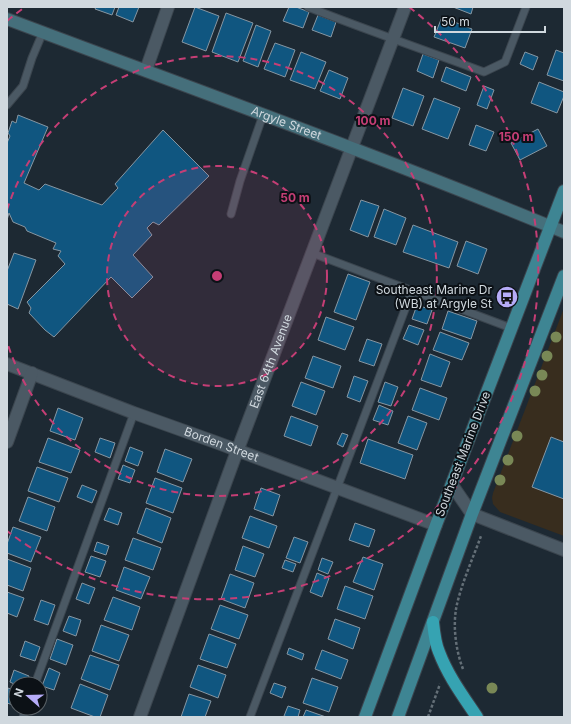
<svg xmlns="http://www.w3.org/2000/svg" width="571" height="724" font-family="Inter,sans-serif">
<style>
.commercial{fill:#382d1e}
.building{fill:#105680;stroke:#8696a2}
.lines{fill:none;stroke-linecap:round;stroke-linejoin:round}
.lane-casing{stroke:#3b454e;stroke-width:9}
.street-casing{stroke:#3b454e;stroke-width:14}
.secondary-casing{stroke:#3b454e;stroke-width:14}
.primary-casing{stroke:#3b454e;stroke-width:14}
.highway-casing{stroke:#3b454e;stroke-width:14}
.path{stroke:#646f77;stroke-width:2.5;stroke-dasharray:3 2;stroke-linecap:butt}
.lane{stroke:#4b5964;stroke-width:7}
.street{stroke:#4b5964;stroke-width:12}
.secondary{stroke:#456f7b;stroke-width:12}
.primary{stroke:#3e8593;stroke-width:12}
.highway{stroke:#36a3b2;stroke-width:12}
.tree{fill:#798856}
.ring{fill:none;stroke:#c53e75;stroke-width:2;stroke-dasharray:7 5}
.labels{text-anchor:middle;stroke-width:4;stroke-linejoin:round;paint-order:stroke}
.street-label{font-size:12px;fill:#d0d8de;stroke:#0c1116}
.poi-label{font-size:12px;fill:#d0d8de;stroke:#0c1116;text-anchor:end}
.centre{fill:#c53e75;stroke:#0c1116;stroke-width:2}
.ring-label{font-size:12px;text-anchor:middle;font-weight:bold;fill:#c53e75;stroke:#0c1116;stroke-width:4;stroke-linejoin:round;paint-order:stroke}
</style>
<rect width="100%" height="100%" fill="#1d2933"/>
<!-- commercial -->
<path class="commercial" d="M564,308V536L500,512L493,504L492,498L493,493Z"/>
<!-- building -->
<g class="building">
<path d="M96,7H115L112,15L95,9Z"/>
<path d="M119,7H139L133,22L116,15Z"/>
<path d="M195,7L219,16L206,51L182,42Z"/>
<path d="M289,7H296L309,12L303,28L283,21Z"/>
<path d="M453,7H473L471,14Z"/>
<path d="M226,13L253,23L238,62L212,52Z"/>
<path d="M318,15L336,22L331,37L312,30Z"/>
<path d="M442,17L472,29L465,48L434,37Z"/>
<path d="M256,25L271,31L258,67L243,61Z"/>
<path d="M275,43L295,50L285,77L264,69Z"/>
<path d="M556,50L564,53V81L547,75Z"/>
<path d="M301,52L326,62L315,89L290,80Z"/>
<path d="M525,52L538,57L533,70L520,64Z"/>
<path d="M423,54L439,60L433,78L417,71Z"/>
<path d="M446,67L471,77L466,91L441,81Z"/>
<path d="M329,70L348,78L340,99L320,91Z"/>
<path d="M539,82L564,92V96L557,113L531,103Z"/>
<path d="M484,86L494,90L487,109L477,105Z"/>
<path d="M403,88L424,96L413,126L392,118Z"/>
<path d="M434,98L460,108L448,139L422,129Z"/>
<path d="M18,115L48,127L24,183L39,190L45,184L102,205L118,188L115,184L163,130L209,176L159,225L153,222L147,228L152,235L133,255L153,277L132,298L111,277L54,337L45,330L29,313L31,308L27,302L65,264L58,256L61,251L53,249L56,243L27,231L25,227L13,222L9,213L7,220V143L10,136L8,133L12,121L16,123Z"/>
<path d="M476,125L494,132L486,151L469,145Z"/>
<path d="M538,129L547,146L520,160L511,143Z"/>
<path d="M361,200L379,206L368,237L350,230Z"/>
<path d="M384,209L406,218L396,245L374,237Z"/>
<path d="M413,225L458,242L449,268L403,252Z"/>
<path d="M466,241L487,249L478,274L457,266Z"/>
<path d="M14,253L36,260L18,309L7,304V271Z"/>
<path d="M348,274L370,282L356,320L334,312Z"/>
<path d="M417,305L432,310L427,324L412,319Z"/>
<path d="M448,311L477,321L471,339L442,329Z"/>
<path d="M326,317L354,327L345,350L318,340Z"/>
<path d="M409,325L424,330L418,345L403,339Z"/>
<path d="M440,332L469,343L462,360L433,350Z"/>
<path d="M367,339L382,344L374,366L359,361Z"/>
<path d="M430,354L450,362L441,387L421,380Z"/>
<path d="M313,356L341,366L333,388L305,378Z"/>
<path d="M354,376L368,381L360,402L347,397Z"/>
<path d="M301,382L325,391L316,415L292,406Z"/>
<path d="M385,382L398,387L391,406L378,402Z"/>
<path d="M420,388L447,398L439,420L412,410Z"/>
<path d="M379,405L393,411L388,425L373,420Z"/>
<path d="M58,408L83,418L75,440L50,431Z"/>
<path d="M291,416L318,426L311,446L284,436Z"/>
<path d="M408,416L427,423L417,450L398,443Z"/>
<path d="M342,433L348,435L343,447L337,444Z"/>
<path d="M551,437L564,442V499L532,487Z"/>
<path d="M48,438L80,450L71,473L39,462Z"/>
<path d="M100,438L115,443L110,458L95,452Z"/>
<path d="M368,439L413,455L405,479L360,463Z"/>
<path d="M130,447L143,452L138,466L125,461Z"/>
<path d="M165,449L192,459L183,482L157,472Z"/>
<path d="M123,465L135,470L130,483L118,479Z"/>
<path d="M37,467L68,478L59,502L28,491Z"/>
<path d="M155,478L182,488L173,513L146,503Z"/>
<path d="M82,485L97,491L92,503L77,497Z"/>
<path d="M261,488L280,495L273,516L254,509Z"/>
<path d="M28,497L55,507L47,531L19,521Z"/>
<path d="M109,508L122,513L118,525L104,520Z"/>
<path d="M146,508L171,518L162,543L137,533Z"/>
<path d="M250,516L277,526L269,548L242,538Z"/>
<path d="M355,523L375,530L369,547L349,540Z"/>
<path d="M13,527L41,537L31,562L7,553V544Z"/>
<path d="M294,537L308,542L300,563L286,558Z"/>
<path d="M133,538L161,548L153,570L125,560Z"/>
<path d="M97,542L109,546L106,555L94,551Z"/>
<path d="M243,546L264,554L255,577L235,570Z"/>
<path d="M91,556L106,561L100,577L85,572Z"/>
<path d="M363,557L383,564L374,590L353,582Z"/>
<path d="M322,558L333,562L328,574L318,570Z"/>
<path d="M7,559L31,568L23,591L7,585Z"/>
<path d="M285,560L296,564L293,572L282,568Z"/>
<path d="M124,567L150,577L141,599L116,590Z"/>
<path d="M317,573L329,578L322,597L310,592Z"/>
<path d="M230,574L254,583L245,608L221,599Z"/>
<path d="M82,583L95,588L89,604L76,599Z"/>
<path d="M345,586L373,596L365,619L337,609Z"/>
<path d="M7,592L24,598L17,617L7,613Z"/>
<path d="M113,597L140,607L132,630L104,620Z"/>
<path d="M41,600L55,605L48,625L34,620Z"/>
<path d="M220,605L248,615L239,639L211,629Z"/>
<path d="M69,616L81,620L76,636L63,631Z"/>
<path d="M335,619L360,628L353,649L328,639Z"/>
<path d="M101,625L129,635L119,661L92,651Z"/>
<path d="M209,634L236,644L227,668L200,659Z"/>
<path d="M57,639L73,645L66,665L50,659Z"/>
<path d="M25,641L40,647L35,661L20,656Z"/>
<path d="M289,648L304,654L302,660L287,654Z"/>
<path d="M322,650L348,660L341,679L315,669Z"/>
<path d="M90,655L119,665L110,690L81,679Z"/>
<path d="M198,665L226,675L218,698L190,687Z"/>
<path d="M49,668L60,673L54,690L42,686Z"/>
<path d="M14,670L29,676L26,684L16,685L10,682Z"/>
<path d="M312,678L338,687L329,712L303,703Z"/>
<path d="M274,683L286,687L282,698L270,693Z"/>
<path d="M80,684L108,695L100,717H95L71,708Z"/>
<path d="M8,688L16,691V706L7,703Z"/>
<path d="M189,694L211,701L205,717H181Z"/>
<path d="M288,706L300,710L298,717H288L284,716Z"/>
<path d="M306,710L326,717H303Z"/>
</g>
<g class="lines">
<!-- lane casing -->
<g class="lane-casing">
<g id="lane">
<path d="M308,7C366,30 425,50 484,72L505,62L526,7"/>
<path d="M7,105L23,86L32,58L43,32"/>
<path d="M231,214L240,181L263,115"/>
<path d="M312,253L511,328"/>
<path d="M35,684L134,413"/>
<path d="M23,717L27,708"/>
<path d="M250,717L412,291"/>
</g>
</g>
<!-- street casing -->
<g class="street-casing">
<g id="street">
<path d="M146,70L168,7"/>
<path id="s1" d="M7,364L134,413L218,443L436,525"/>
<path d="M7,442L32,373"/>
<path d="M452,485L472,514L564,550"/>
<path id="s2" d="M140,717L233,462L405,7"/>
</g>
</g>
<!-- secondary casing -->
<g class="secondary-casing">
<g id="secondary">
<path id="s3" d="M7,19C193,89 380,156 564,232"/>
</g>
</g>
<!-- primary casing -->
<g class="primary-casing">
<g id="primary">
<path d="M365,717L436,525L564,191"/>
<path d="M398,717L472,514L564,276"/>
</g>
</g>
<!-- highway casing -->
<g class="highway-casing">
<path id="highway" d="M433,622C434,632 435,643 439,652C448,676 463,696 477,717"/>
</g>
<!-- path -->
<g class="path">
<path d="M463,669C456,651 453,628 456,609C460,587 473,558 481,536"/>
<path d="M428,717L440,684"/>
</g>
<!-- lane -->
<use href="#lane" class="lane"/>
<!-- street -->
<use href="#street" class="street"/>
<!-- secondary -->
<use href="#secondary" class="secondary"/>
<!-- primary -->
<use href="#primary" class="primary"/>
<!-- highway -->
<use href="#highway" class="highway"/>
</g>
<!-- trees -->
<g class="tree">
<circle cx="556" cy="337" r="5.5"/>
<circle cx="547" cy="356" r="5.5"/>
<circle cx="542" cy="375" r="5.5"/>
<circle cx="535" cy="391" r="5.5"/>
<circle cx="517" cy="436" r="5.5"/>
<circle cx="508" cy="460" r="5.5"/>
<circle cx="500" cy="480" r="5.5"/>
<circle cx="492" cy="688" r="5.5"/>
</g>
<!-- distance rings -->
<circle cx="217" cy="276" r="110" fill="#c53e75" fill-opacity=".12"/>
<g class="ring">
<circle cx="217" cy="276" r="110"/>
<path d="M7 210A220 220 0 1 1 7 342"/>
<path d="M7 21A330 330 0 0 1 25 7M409 7A330 330 0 1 1 7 531"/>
</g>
<!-- icons -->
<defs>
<g id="bus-disc" transform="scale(1.15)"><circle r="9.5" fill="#b6acf8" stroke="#0c1116"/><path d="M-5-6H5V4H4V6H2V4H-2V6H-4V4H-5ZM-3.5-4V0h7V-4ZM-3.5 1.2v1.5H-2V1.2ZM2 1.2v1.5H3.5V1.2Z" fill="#111"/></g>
</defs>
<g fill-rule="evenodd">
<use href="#bus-disc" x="507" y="297"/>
</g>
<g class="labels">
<!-- street labels -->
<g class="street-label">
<text dy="4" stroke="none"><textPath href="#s3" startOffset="298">Argyle Street</textPath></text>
<text dy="4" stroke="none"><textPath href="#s2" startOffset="379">East 64th Avenue</textPath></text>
<text dy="4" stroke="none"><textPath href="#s1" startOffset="229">Borden Street</textPath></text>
<text transform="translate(463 454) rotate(-69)" y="4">Southeast Marine Drive</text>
</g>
<!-- poi labels -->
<g class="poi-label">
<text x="492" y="294">Southeast Marine Dr<tspan x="492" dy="14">(WB) at Argyle St</tspan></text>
</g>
</g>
<circle cx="217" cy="276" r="6" class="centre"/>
<g class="ring-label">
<text x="373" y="125">100 m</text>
<text x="516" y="141">150 m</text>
<text x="295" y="202">50 m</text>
</g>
<!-- border -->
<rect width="571" height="724" fill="none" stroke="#d0d8de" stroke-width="16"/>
<!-- north arrow -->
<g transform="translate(28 696) rotate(290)"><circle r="19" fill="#0c1116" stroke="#5a6166"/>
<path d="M0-3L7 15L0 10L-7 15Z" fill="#b6acf8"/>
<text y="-6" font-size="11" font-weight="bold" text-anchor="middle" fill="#d0d8de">N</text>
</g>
<!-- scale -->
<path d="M435 26v6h110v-6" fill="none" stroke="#d0d8de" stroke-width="2"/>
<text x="441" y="26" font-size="12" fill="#d0d8de" stroke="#0c1116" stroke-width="3" paint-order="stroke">50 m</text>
</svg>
